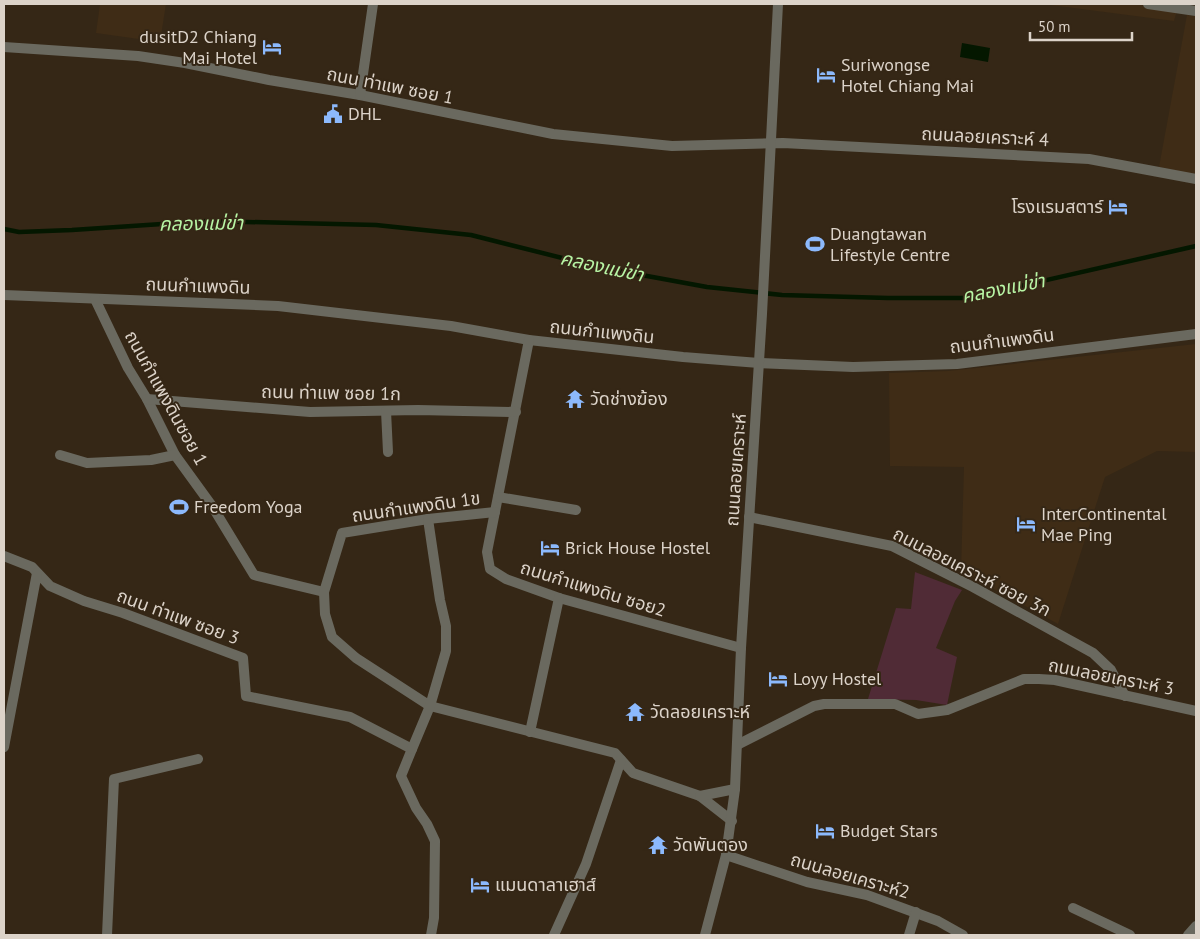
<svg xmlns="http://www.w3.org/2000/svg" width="1200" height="939" font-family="'PT Sans','Noto Sans Thai',sans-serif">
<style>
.built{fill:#3f2c16}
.green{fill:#502b36}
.water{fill:#041700}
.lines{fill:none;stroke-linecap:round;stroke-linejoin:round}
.stream{stroke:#041700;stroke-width:4.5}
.minor{stroke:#6a695f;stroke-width:10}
.tertiary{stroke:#6a695f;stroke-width:10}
.labels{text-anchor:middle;stroke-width:4;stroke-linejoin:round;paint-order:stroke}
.poi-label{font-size:18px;fill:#dcd3c9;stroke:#352716;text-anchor:start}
.street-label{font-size:18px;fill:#dcd3c9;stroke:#352716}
.water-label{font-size:19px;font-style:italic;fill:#b8f5a5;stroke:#352716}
</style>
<rect width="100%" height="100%" fill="#352716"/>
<!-- built -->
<g class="built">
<path d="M100,4H166L160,42L96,33Z"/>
<path d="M1043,4H1179L1174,21Z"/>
<path d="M1187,15L1196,16V175L1159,167Z"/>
<path d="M1196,344V452L1157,451L1105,477L1058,624L961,571L964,467L890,466L889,373L948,371Z"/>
</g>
<!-- green -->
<path class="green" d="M915,572L962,590L955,601L936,648L957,657L947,705L916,700L868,699L896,608L911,609Z"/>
<!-- water -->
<path class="water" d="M962,43L990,48L988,62L960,57Z"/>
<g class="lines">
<!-- stream -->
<path class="stream" d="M4,229L19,232L72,230L207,221L376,225L471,235L598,267L707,287L782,295L888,298H968L1196,246"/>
<!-- minor -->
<g class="minor">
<path d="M4,47L138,56L185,63L269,80L360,95L553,134L672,146L783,143L1089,159L1196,179"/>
<path d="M360,95L373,4"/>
<path d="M4,295L278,306L451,326L529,340L683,357L759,363L853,367L957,364L1196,334"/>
<path d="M95,299L128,368L147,399L175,455L212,506L254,575L324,592"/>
<path d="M529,340L487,552L490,569L506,579L559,598L741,648"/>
<path d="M147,399L310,412L418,410L516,412"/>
<path d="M386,411L388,452"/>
<path d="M60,455L87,463L151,460L175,455"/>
<path d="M498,497L576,510"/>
<path d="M495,512L428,519L342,533L324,592L325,614L332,637L356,658L430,706L615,753L633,773L700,796L732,821"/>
<path d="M749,517L892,546L973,587L1093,653L1111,670L1125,696"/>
<path d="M4,556L32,567L50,586L84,601L123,613L243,658L246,696L350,717L412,749L401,776L416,808L427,824L435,841L434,918L431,935"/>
<path d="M530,732L559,598"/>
<path d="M737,745L814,706L824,704H895L918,714L947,710L1024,679H1039L1055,680L1196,711"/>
<path d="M4,747L37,573"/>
<path d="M412,749L430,706L446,651V626L440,600L428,519"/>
<path d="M700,796L735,789"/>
<path d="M726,855L807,882L867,895L938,921L963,935"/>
<path d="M1073,908L1130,935"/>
<path d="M107,935L114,779L198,759"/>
<path d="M554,935L586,864L621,760"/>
<path d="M909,935L916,912"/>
<path d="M1188,935L1196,926"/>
</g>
<!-- tertiary -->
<g class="tertiary">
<path d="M1148,4L1196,11"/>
<path d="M705,935L726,855L735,789L741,648L762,314L778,4"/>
</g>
</g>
<!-- icons -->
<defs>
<g id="hotel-bare" transform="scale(1.5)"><path d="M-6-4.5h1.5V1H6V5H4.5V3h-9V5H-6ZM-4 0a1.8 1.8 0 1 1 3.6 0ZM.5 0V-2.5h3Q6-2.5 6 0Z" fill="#8cb9fc" stroke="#352716" stroke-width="2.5" paint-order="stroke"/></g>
<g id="civic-bare" transform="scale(1.5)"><path d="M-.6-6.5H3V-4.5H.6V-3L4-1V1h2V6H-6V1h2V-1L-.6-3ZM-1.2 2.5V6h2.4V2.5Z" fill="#8cb9fc" stroke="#352716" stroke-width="2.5" paint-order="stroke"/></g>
<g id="stadium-bare" transform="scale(1.5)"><path d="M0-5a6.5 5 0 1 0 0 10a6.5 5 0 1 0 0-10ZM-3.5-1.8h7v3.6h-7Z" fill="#8cb9fc" stroke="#352716" stroke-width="2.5" paint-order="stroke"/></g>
<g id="temple-bare" transform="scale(1.5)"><path d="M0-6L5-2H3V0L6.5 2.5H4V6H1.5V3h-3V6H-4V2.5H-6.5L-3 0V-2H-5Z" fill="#8cb9fc" stroke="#352716" stroke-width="2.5" paint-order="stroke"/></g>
</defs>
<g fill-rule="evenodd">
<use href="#hotel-bare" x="272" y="47"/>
<use href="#hotel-bare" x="826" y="75"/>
<use href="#civic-bare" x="333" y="114"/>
<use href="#hotel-bare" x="1118" y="207"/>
<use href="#stadium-bare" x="815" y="244"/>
<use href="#temple-bare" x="575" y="399"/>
<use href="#stadium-bare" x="179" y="507"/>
<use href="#hotel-bare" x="1026" y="524"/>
<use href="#hotel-bare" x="550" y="548"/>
<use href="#hotel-bare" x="778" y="679"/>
<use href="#temple-bare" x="635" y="712"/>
<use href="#hotel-bare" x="825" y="831"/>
<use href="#temple-bare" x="658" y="845"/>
<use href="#hotel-bare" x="480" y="885"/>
</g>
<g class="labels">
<!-- poi labels -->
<g class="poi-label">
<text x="257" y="43" text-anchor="end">dusitD2 Chiang<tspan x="257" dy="21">Mai Hotel</tspan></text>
<text x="841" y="71">Suriwongse<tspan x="841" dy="21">Hotel Chiang Mai</tspan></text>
<text x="348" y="120">DHL</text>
<text x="1103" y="213" text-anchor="end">โรงแรมสตาร์</text>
<text x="830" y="240">Duangtawan<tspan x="830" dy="21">Lifestyle Centre</tspan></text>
<text x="590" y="405">วัดช่างฆ้อง</text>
<text x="194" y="513">Freedom Yoga</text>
<text x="1041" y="520">InterContinental<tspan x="1041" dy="21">Mae Ping</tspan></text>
<text x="565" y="554">Brick House Hostel</text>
<text x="793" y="685">Loyy Hostel</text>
<text x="650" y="718">วัดลอยเคราะห์</text>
<text x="840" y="837">Budget Stars</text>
<text x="673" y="851">วัดพันตอง</text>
<text x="495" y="891">แมนดาลาเฮาส์</text>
</g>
<!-- street labels -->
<g class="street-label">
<text transform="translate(390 86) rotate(11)" y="6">ถนน ท่าแพ ซอย 1</text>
<text transform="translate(985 137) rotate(3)" y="6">ถนนลอยเคราะห์ 4</text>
<text transform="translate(198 286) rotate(2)" y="6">ถนนกำแพงดิน</text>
<text transform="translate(602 332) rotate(6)" y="6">ถนนกำแพงดิน</text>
<text transform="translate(1002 341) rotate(-7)" y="6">ถนนกำแพงดิน</text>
<text transform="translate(331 393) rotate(1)" y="6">ถนน ท่าแพ ซอย 1ก</text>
<text transform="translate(166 398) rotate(61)" y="6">ถนนกำแพงดินซอย 1</text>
<text transform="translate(736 470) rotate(-86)" y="6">ถนนลอยเคราะห์</text>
<text transform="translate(416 507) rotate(-8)" y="6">ถนนกำแพงดิน 1ข</text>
<text transform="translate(972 572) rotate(27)" y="6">ถนนลอยเคราะห์ ซอย 3ก</text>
<text transform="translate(593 589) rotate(17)" y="6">ถนนกำแพงดิน ซอย2</text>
<text transform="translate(178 617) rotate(20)" y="6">ถนน ท่าแพ ซอย 3</text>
<text transform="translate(1111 677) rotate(11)" y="6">ถนนลอยเคราะห์ 3</text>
<text transform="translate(850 876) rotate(16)" y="6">ถนนลอยเคราะห์2</text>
</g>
<!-- water labels -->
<g class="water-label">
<text transform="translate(201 223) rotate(-1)" y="7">คลองแม่ข่า</text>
<text transform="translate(602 266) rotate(12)" y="7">คลองแม่ข่า</text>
<text transform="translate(1003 288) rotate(-11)" y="7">คลองแม่ข่า</text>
</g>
</g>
<!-- border -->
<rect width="1200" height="939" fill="none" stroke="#dcd3c9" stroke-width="10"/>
<!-- scale -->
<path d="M1030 32v8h102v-8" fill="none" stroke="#dcd3c9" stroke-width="2.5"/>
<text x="1038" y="32" font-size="15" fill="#dcd3c9" stroke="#352716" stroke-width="4" paint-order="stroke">50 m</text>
</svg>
